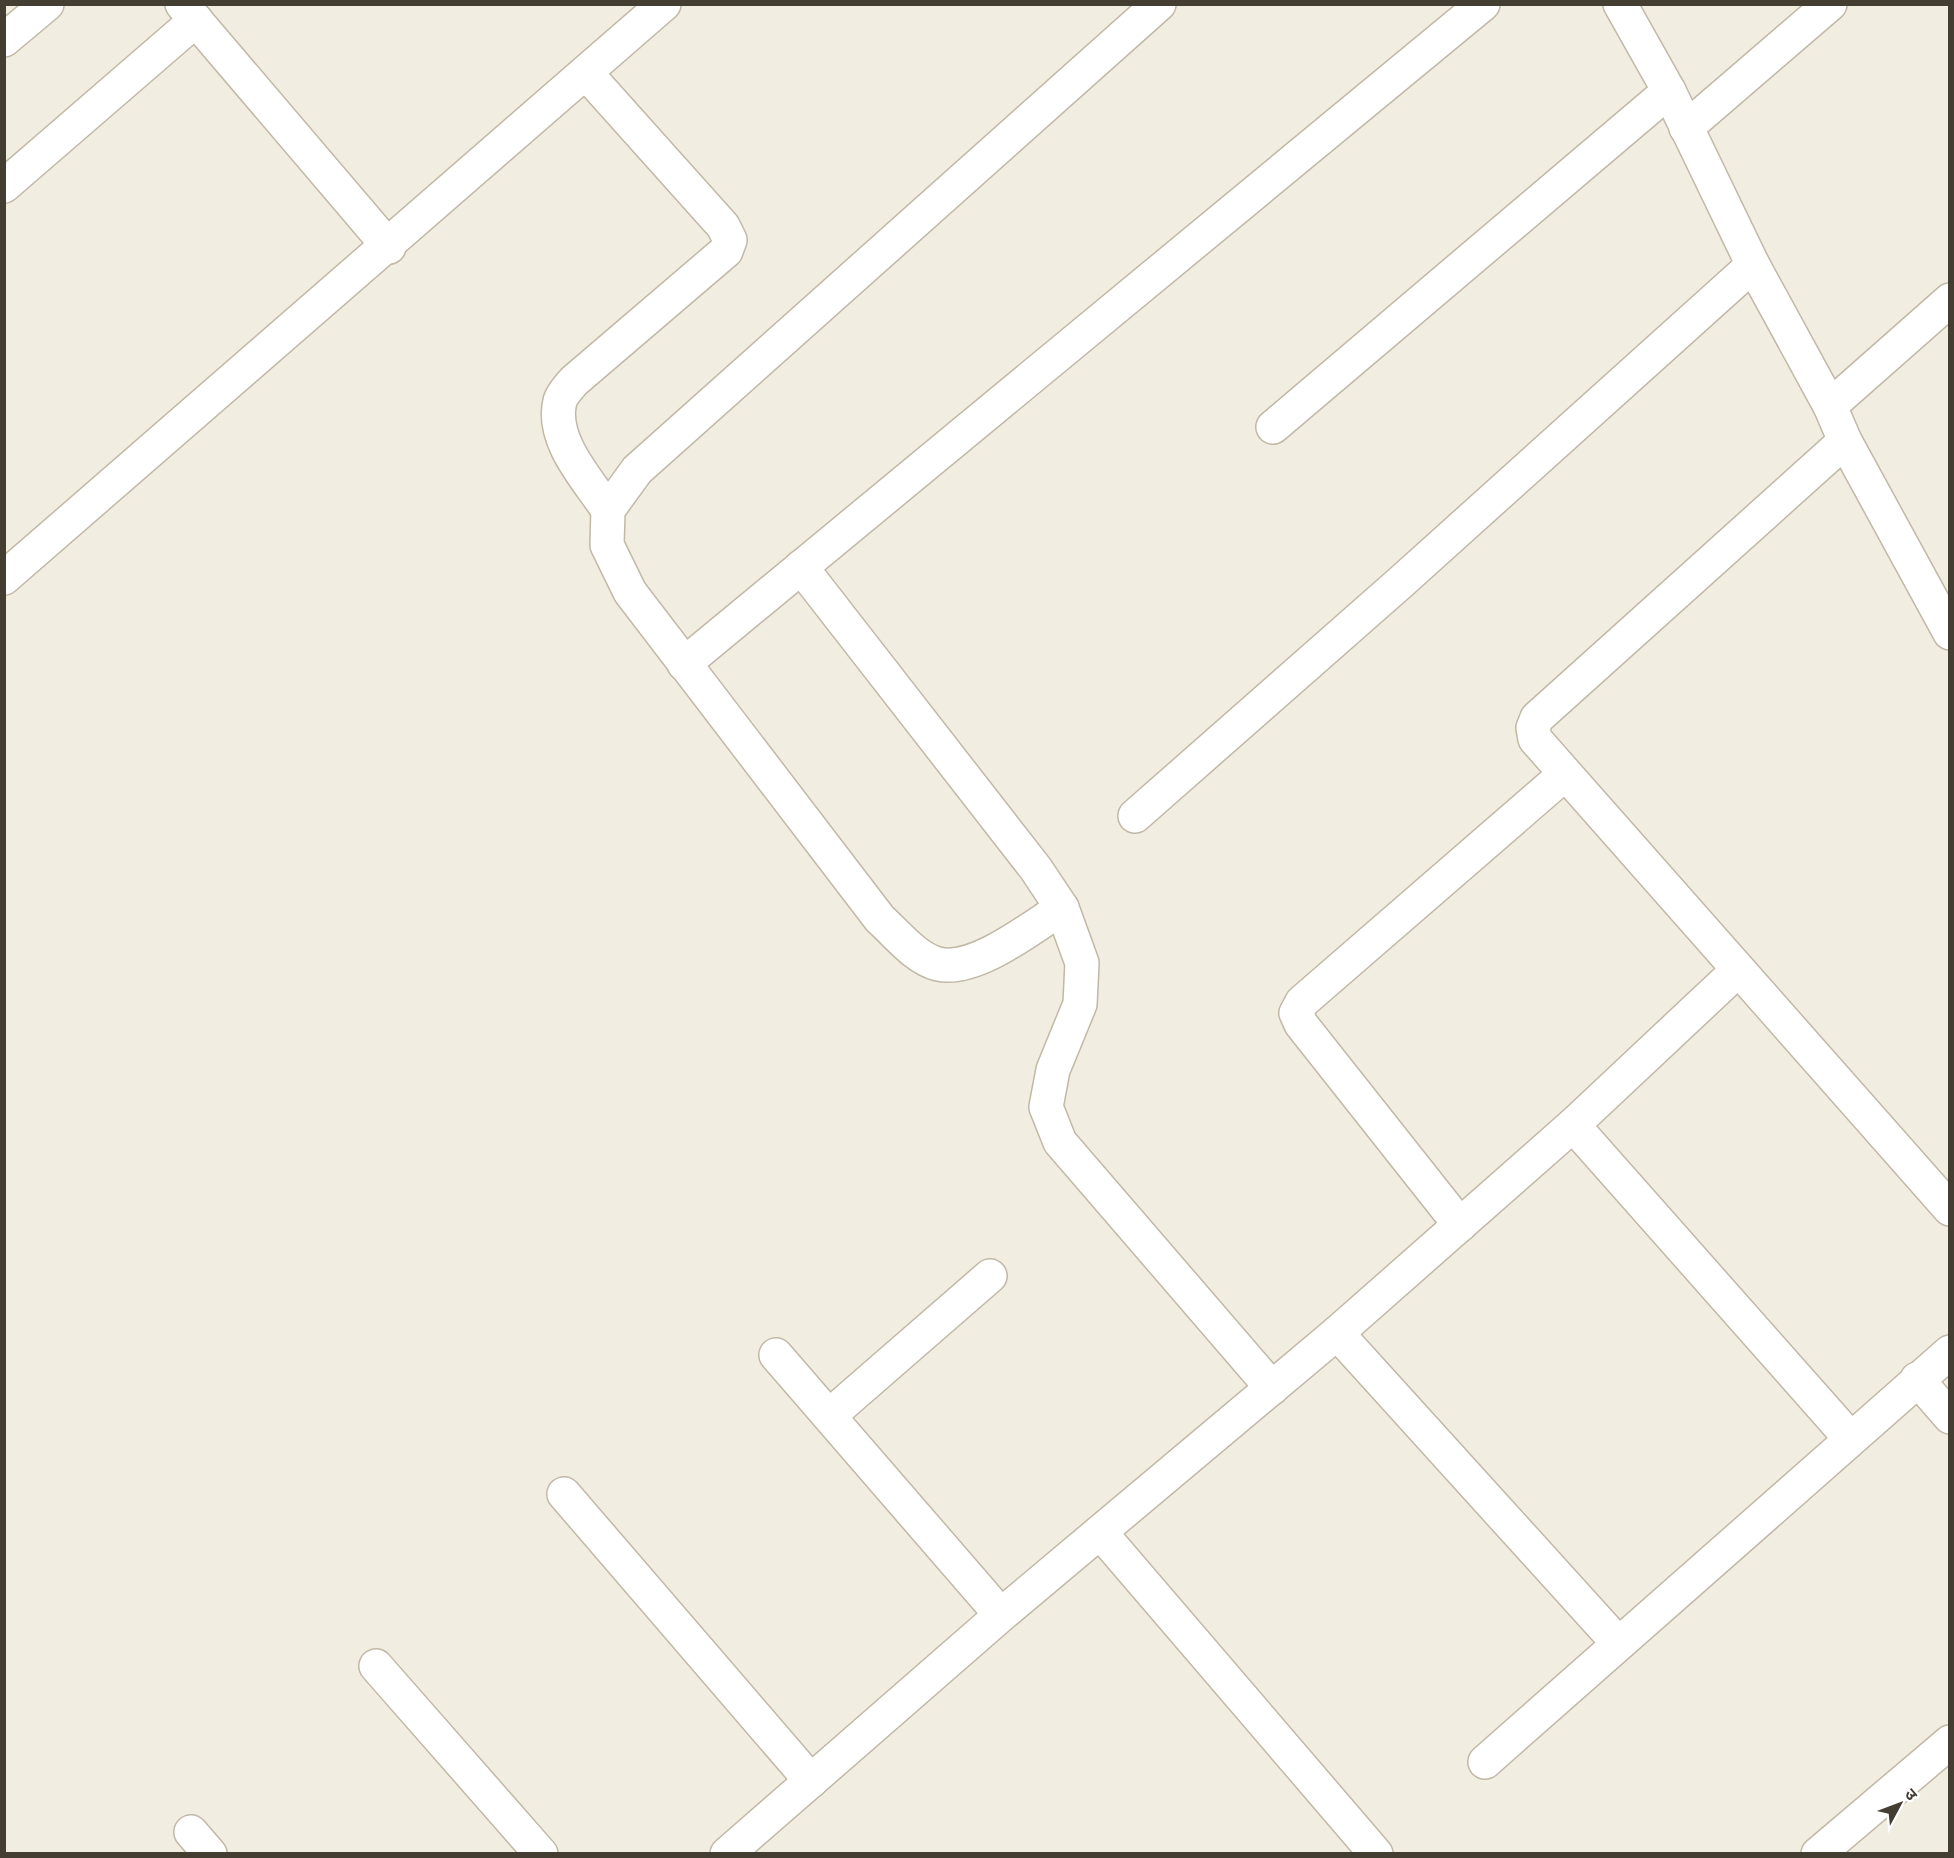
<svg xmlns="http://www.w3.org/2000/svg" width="1954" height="1858" font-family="Barlow,'Noto Sans Devanagari',sans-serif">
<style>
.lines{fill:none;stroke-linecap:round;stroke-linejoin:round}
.minor-casing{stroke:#c1b8a6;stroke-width:36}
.minor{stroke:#fff;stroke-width:33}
</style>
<rect width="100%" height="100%" fill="#f2ede1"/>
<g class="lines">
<!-- minor casing -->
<g class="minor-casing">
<g id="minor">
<path d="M182,4L389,247"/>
<path d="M1620,4L1669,91L1753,265L1830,406L1845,441L1950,633"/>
<path d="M4,40L47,4"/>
<path d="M586,73L723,226L730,240L726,251L574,381C569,387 562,394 560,401C550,440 588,480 608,510"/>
<path d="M1686,128L1830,4"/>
<path d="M4,186L196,20"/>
<path d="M1830,406L1950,300"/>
<path d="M1273,427L1669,91"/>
<path d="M1845,441L1537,718L1533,728L1535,739L1950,1209"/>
<path d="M801,567L1036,869L1062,908L1082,963L1080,1004L1053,1070L1046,1107L1060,1142L1272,1388"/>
<path d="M4,578L664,4"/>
<path d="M684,664L1483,4"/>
<path d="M1135,816L1401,582L1753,265"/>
<path d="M1062,908C1032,927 975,973 938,964C915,958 897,934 880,919L630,592L607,545L608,510L637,470L1159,4"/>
<path d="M1573,1125L1850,1438"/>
<path d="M1460,1225L1301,1024L1296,1013L1302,1002L1565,774"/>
<path d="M1337,1333L1618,1643"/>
<path d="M776,1355L1001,1615"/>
<path d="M1917,1379L1950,1417"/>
<path d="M829,1416L990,1276"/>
<path d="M564,1494L811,1781"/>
<path d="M1100,1532L1376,1854"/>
<path d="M376,1666L541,1854"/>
<path d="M1485,1762L1950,1352"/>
<path d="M191,1832L210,1854"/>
<path d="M727,1854L1001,1615L1337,1333L1573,1125L1738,970"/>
<path d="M1818,1854L1950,1742"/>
</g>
</g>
<!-- minor -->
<use href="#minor" class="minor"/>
</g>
<!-- border -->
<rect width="1954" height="1858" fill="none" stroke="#443d32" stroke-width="12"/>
<!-- north arrow -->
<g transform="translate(1900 1804) rotate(49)" stroke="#ffffff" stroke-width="4.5" paint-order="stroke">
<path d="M0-4.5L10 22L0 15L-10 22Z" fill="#443d32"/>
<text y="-9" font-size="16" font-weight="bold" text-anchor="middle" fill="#443d32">उ</text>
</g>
</svg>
